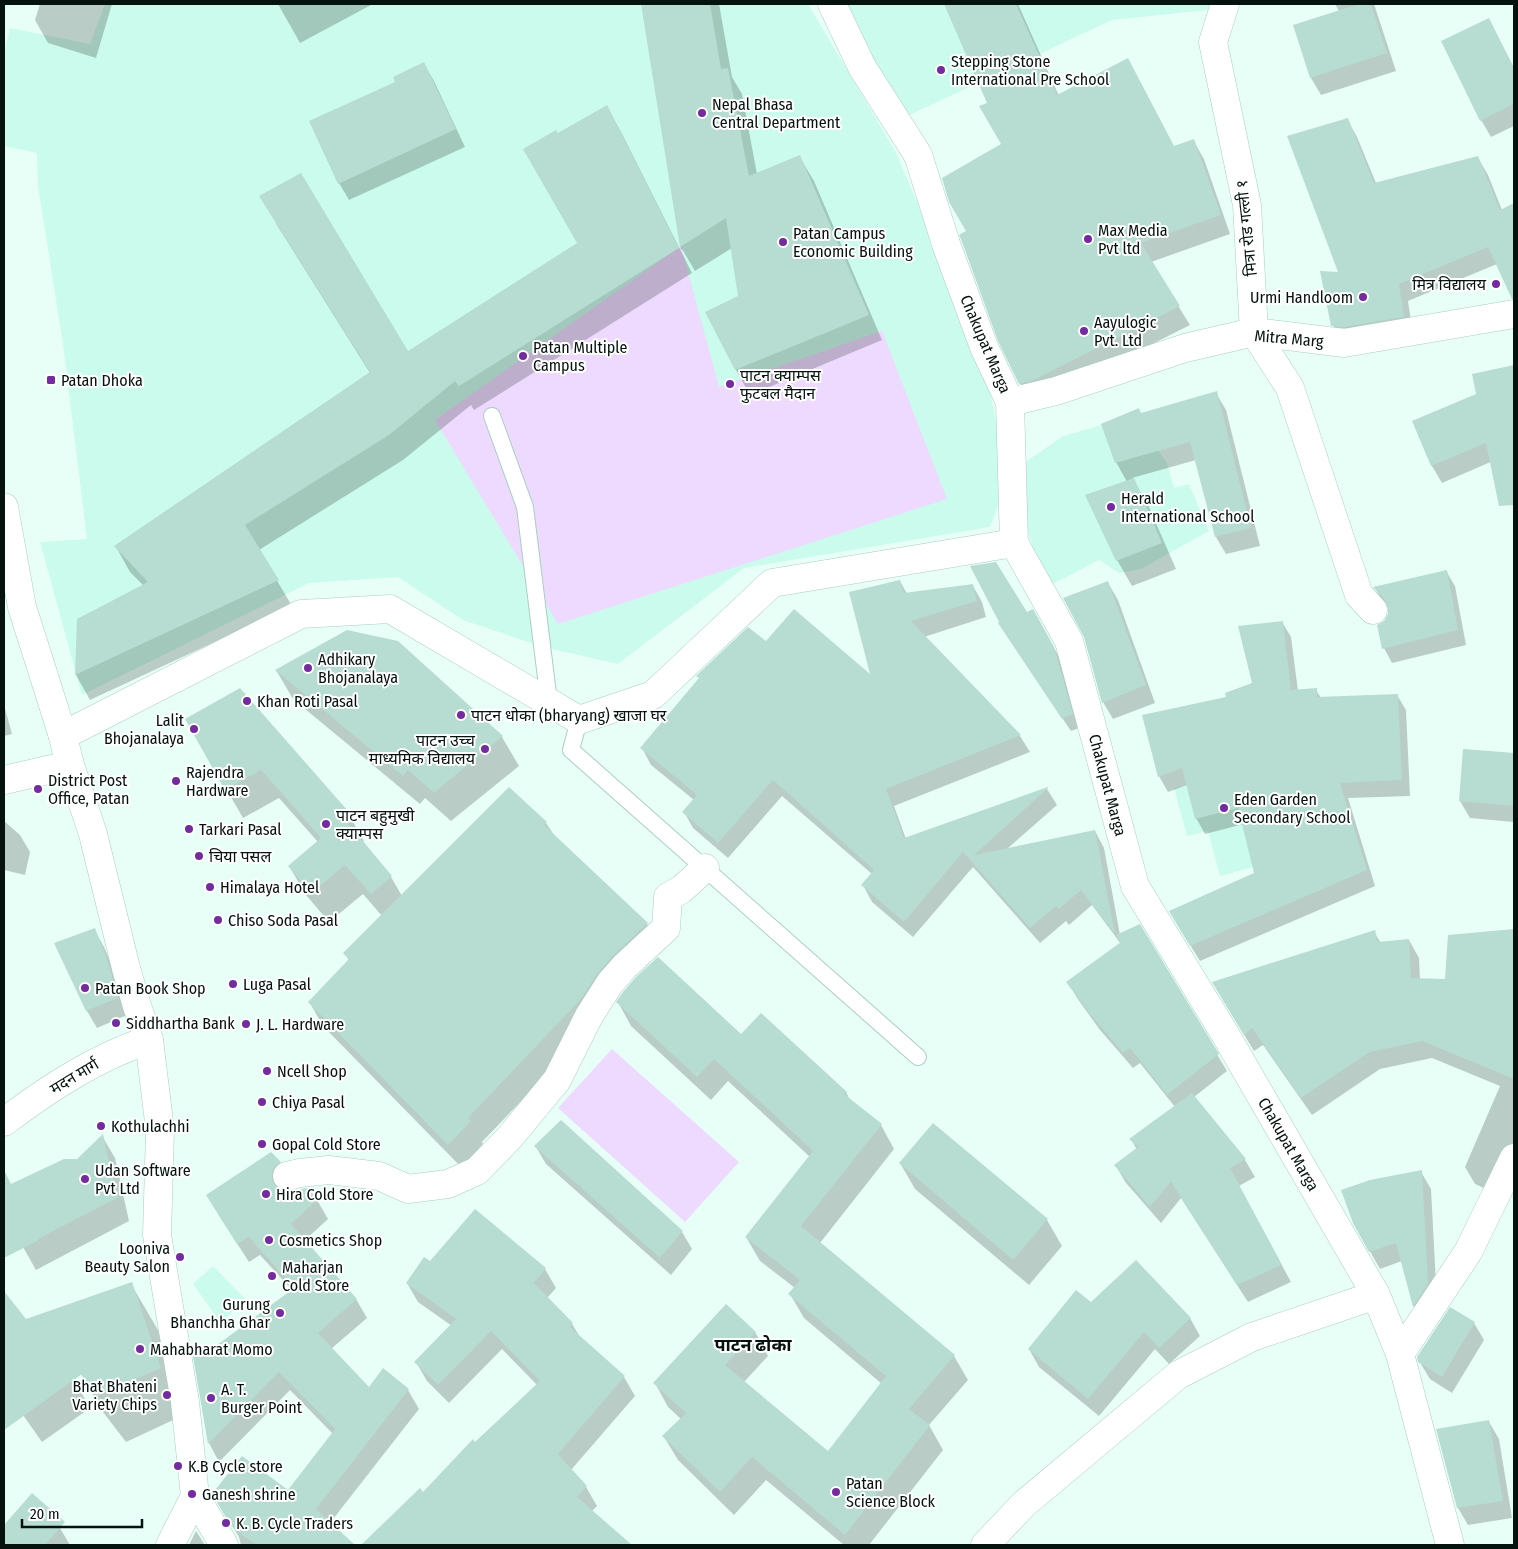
<svg xmlns="http://www.w3.org/2000/svg" width="1518" height="1549" font-family="'Fira Sans Condensed','Noto Sans Devanagari',sans-serif">
<style>
.built{fill:#cbfbec}
.green{fill:#eddafe}
.shadow{fill:#0003}
.building{fill:#b7dcd1}
.lines{fill:none;stroke-linecap:round;stroke-linejoin:round}
.service-casing{stroke:#a9cec3;stroke-width:18}
.minor-casing{stroke:#a9cec3;stroke-width:29}
.tertiary-casing{stroke:#a9cec3;stroke-width:29}
.service{stroke:#fff;stroke-width:16}
.minor{stroke:#fff;stroke-width:28}
.tertiary{stroke:#fff;stroke-width:28}
.poi-dot{fill:#732b9f;stroke:#fff;stroke-width:2}
.labels{text-anchor:middle;stroke-width:4;stroke-linejoin:round;paint-order:stroke}
.poi-label{font-size:16px;fill:#05120e;stroke:#fff;text-anchor:start}
.street-label{font-size:16px;fill:#05120e;stroke:#fff}
.neighbourhood-label{font-size:18px;font-weight:bold;fill:#05120e;stroke:#fff}
</style>
<rect width="100%" height="100%" fill="#e8fff8"/>
<!-- built -->
<g class="built">
<path d="M105,4H808L895,151L938,251L985,368L1008,479L990,527L744,568L618,664L543,647L463,620L398,577L309,583L82,695L40,542L87,539L63,344L38,186L37,153L4,146V53L10,28L90,44Z"/>
<path d="M845,4H1211L1208,10L1112,20L899,120Z"/>
<path d="M1134,416L1167,463L1174,488L1189,484L1209,531L1141,569L1119,573L1099,560L1045,588L1026,525L1017,468L1063,436Z"/>
<path d="M1259,767L1283,859L1220,876L1208,831L1187,836L1174,788Z"/>
<path d="M213,1266L245,1299L221,1323L193,1284Z"/>
</g>
<!-- green -->
<g class="green">
<path d="M681,246L719,387L882,331L947,499L558,624L435,420Z"/>
<path d="M612,1049L739,1162L685,1222L558,1108Z"/>
</g>
<!-- shadow -->
<g class="shadow">
<path d="M40,4H112L96,58L48,43L35,20Z"/>
<path d="M278,4H373L300,43Z"/>
<path d="M642,4H719L732,77L742,94L757,174L799,156L814,181L882,340L750,395L736,370L739,296L732,248L695,271L682,249L681,250Z"/>
<path d="M945,4H1018L1059,96L1174,147L1193,140L1204,159L1230,234L1151,262L1190,325L1043,399L1031,402L1020,383L968,232L1003,145L989,104Z"/>
<path d="M1335,4H1374L1396,71L1321,95L1311,78L1339,11Z"/>
<path d="M1489,19L1514,68V126L1491,137L1481,120Z"/>
<path d="M424,64L434,81L465,147L349,200L339,183L397,82Z"/>
<path d="M607,107L621,132L692,273L474,410L471,405L403,460L259,550L292,606L90,700L76,675L78,619L144,586L130,572L116,547L370,373L275,222L408,352L579,244L557,134Z"/>
<path d="M1347,119L1357,137L1376,183L1478,158L1488,175L1502,210L1514,205V293H1513L1497,264L1408,301L1413,334L1343,343L1333,325L1339,273Z"/>
<path d="M1514,366V470L1500,473L1493,461L1442,483L1432,466L1414,422L1478,395L1474,375Z"/>
<path d="M1216,393L1226,410L1260,546L1226,554L1216,537L1196,460L1132,478L1148,505L1176,569L1132,586L1117,560L1127,482L1116,462L1141,414Z"/>
<path d="M1446,571L1455,586L1466,645L1392,663L1384,648L1385,622L1389,614V609L1383,602L1375,588Z"/>
<path d="M900,581L907,594L973,586L982,602L986,617L924,637L1020,736L1030,752L894,806L906,839L1047,789L1057,805L1007,849L1095,831L1104,848L1120,935L1140,926L1227,1071L1194,1097L1245,1160L1255,1177L1239,1186L1291,1282L1248,1302L1181,1198L1161,1223L1126,1183L1116,1166L1137,1150L1131,1139L1175,1107L1140,1063L1133,1068L1100,1030L1077,998L1068,982L1121,944L1092,905L1069,925L1066,921L1040,943L973,867L913,937L872,902L863,885L872,874L782,796L728,858L693,828L684,812L694,800L651,765L642,748L766,643L872,677Z"/>
<path d="M1108,583L1118,600L1155,703L1113,719L1103,702Z"/>
<path d="M1033,611L1062,662L1079,728L1071,731L1007,636L1027,613Z"/>
<path d="M1282,622L1291,637L1298,691L1316,690L1321,698L1397,695L1406,710L1410,796L1348,798L1375,886L1200,961L1179,927L1256,874L1244,824L1205,834L1196,818L1187,785L1168,792L1159,776L1228,698L1254,684Z"/>
<path d="M398,642L502,737L519,766L451,821L425,798L420,804L293,699L276,670Z"/>
<path d="M4,705L12,734L4,736Z"/>
<path d="M186,719L347,811L364,841L362,842L391,877L402,896L546,823L554,835L647,924L661,947L626,979L549,1072L482,1142L483,1144L462,1168L323,1026L310,1003L349,961L345,953L382,916L363,894L329,922L306,895L289,866L318,842L279,798L243,818Z"/>
<path d="M1464,750L1514,754V822L1470,818L1460,801Z"/>
<path d="M4,821L20,835L30,852L25,875L4,870Z"/>
<path d="M94,929L104,947L118,980L127,1015L97,1028L87,1011L56,944Z"/>
<path d="M1514,930V1163L1497,1194L1475,1184L1465,1167L1500,1086L1432,1058L1380,1069L1312,1115L1263,1045L1254,1051L1223,1000L1374,932L1381,943L1409,940L1419,958L1420,980H1446L1450,937Z"/>
<path d="M618,1002L741,1036L846,1092L851,1102L881,1125L894,1149L820,1243L954,1356L968,1380L929,1425L943,1450L869,1545H844L766,1480L734,1515L678,1460L664,1437L681,1419L668,1407L655,1383L755,1332L768,1356L744,1382L828,1453L882,1384L804,1318L790,1294L795,1288L760,1261L746,1237L810,1157L728,1081L711,1100L631,1026Z"/>
<path d="M102,1136L115,1158L129,1221L36,1270L23,1247L4,1207V1189L64,1160L77,1161Z"/>
<path d="M536,1147L682,1232L692,1249L671,1275L546,1164Z"/>
<path d="M271,1154L280,1163L291,1181L287,1184L282,1192L317,1200L328,1219L304,1241L356,1299L367,1318L331,1349L369,1389L383,1370L408,1390L419,1409L330,1523L353,1545H241L239,1537L214,1494L288,1492L333,1434L290,1390L219,1462L209,1443L195,1357L206,1355L293,1291L260,1255L249,1262L218,1214Z"/>
<path d="M900,1163L1047,1220L1062,1246L1029,1285L915,1189Z"/>
<path d="M1421,1172L1431,1189L1437,1302L1423,1323L1414,1306L1402,1261L1380,1269L1354,1223Z"/>
<path d="M430,1263L545,1269L556,1288L547,1298L572,1324L580,1337L624,1377L635,1396L571,1470L586,1487L597,1506L592,1511L625,1541L628,1545H363L420,1490L423,1493L537,1385L502,1349L449,1403L427,1381L416,1362L452,1326L418,1302L407,1283Z"/>
<path d="M131,1284L158,1330L186,1414L126,1442L103,1412L76,1365Z"/>
<path d="M4,1293L74,1380L90,1408L42,1442L4,1388Z"/>
<path d="M1091,1304L1190,1318L1200,1336L1169,1364L1155,1349L1099,1416L1039,1367L1029,1349Z"/>
<path d="M1474,1323L1484,1340L1452,1393L1430,1379L1419,1361Z"/>
<path d="M1489,1422L1499,1439L1512,1518L1468,1525L1458,1508Z"/>
<path d="M30,1496L60,1528L70,1545H4V1527Z"/>
<path d="M196,1531L205,1545H189Z"/>
</g>
<!-- building -->
<g class="building">
<path d="M641,4H710L721,69L728,68L749,176L800,155L869,315L735,370L705,312L738,296L726,218L680,247Z"/>
<path d="M944,4H1016L1057,95L1128,58L1174,146L1194,139L1221,215L1141,243L1180,306L1032,381L1019,384L998,341L961,239L959,235L966,231L949,202L942,178L1001,144L979,106L987,103Z"/>
<path d="M1359,4H1371L1387,53L1310,78L1293,25Z"/>
<path d="M1489,18L1514,69V104L1480,121L1441,41Z"/>
<path d="M424,62L456,129L338,184L309,121L395,82L393,77Z"/>
<path d="M607,105L679,248L459,386L455,381L389,435L245,525L279,580L75,675L77,619L148,582L114,546L370,372L259,196L301,173L408,351L577,243L523,149L556,130L558,133Z"/>
<path d="M1348,118L1374,183L1478,156L1500,210L1514,203V299H1512L1488,247L1399,284L1404,317L1344,327L1331,326L1320,271L1338,272L1287,136Z"/>
<path d="M1514,365V505L1499,506L1486,443L1431,466L1412,421L1476,394L1472,374Z"/>
<path d="M1217,391L1251,528L1215,537L1190,442L1115,463L1101,424L1139,408L1141,413Z"/>
<path d="M1134,478L1162,543L1116,561L1085,495Z"/>
<path d="M996,562L1027,612L1033,609L1054,647L1073,714L1062,719L998,623L999,622L970,566Z"/>
<path d="M1447,570L1458,630L1382,649L1377,625L1384,621L1388,614V607L1384,599L1373,587Z"/>
<path d="M900,580L904,593L973,584L977,601L911,621L1021,735L886,789L904,838L1048,787V788L974,855L1095,830L1115,934L1081,890L1059,909L1056,906L1030,928L963,852L904,922L861,885L874,870L773,780L718,843L682,812L697,795L640,748L699,678L696,676L748,627L766,641L794,609L870,674L849,592Z"/>
<path d="M1108,581L1146,685L1102,703L1084,637L1063,598Z"/>
<path d="M1283,621L1291,690L1317,688V697L1398,694L1402,780L1340,783L1367,870L1190,946L1169,911L1254,873L1238,808L1195,819L1182,768L1158,777L1142,715L1226,697L1225,693L1252,683L1238,626Z"/>
<path d="M347,630L398,641L503,736L434,793L408,770L403,776L275,670Z"/>
<path d="M240,688L348,811L342,816L392,876L371,894L345,865L311,893L288,866L321,838L261,770L225,790L185,719Z"/>
<path d="M1463,749L1514,753V806L1459,801Z"/>
<path d="M509,787L547,822L544,825L648,923L613,956L597,974L581,999L468,1118L471,1121L448,1145L308,1002L349,959L343,953Z"/>
<path d="M1140,924L1219,1054L1167,1095L1130,1048L1123,1053L1090,1014L1066,982L1121,942L1116,935Z"/>
<path d="M95,928L108,962L118,998L86,1011L54,943Z"/>
<path d="M1514,929V1079L1422,1041L1370,1052L1301,1098L1252,1028L1244,1035L1212,982L1375,930L1378,942L1409,939L1411,978L1445,979L1448,935Z"/>
<path d="M658,957L741,1034L761,1013L847,1092L844,1094L882,1124L801,1226L955,1355L909,1409L930,1425L845,1535L752,1457L720,1492L662,1436L686,1413L653,1383L726,1304L756,1332L725,1365L828,1451L886,1376L788,1294L800,1280L745,1237L813,1151L714,1059L697,1077L616,1002L623,992L636,977Z"/>
<path d="M1192,1093L1246,1159L1230,1168L1282,1265L1237,1285L1171,1182L1150,1207L1114,1165L1138,1147L1129,1139Z"/>
<path d="M561,1120L683,1231L660,1258L534,1146Z"/>
<path d="M933,1123L1048,1219L1013,1260L899,1163Z"/>
<path d="M103,1134L117,1198L38,1239L39,1240L4,1258V1170L11,1184L64,1159H77Z"/>
<path d="M271,1152L281,1162L276,1165L272,1172V1180L276,1187L283,1191H290L307,1188L318,1199L291,1224L357,1299L318,1333L369,1387L383,1368L409,1389L316,1509L355,1545H256L231,1526L212,1494L242,1456L288,1490L335,1429L279,1372L208,1444L193,1356L205,1354L294,1288L249,1237L237,1244L206,1195Z"/>
<path d="M1422,1170L1428,1284L1413,1307L1396,1243L1369,1252L1353,1223L1341,1190L1370,1180Z"/>
<path d="M475,1209L546,1268L534,1283L573,1323L570,1327L625,1376L558,1454L587,1486L577,1497L632,1545H361L420,1488L423,1492L473,1439L475,1442L540,1381L491,1331L438,1385L414,1362L456,1319L406,1283L424,1257L430,1261Z"/>
<path d="M1136,1260L1191,1318L1159,1348L1144,1332L1088,1399L1028,1349L1076,1290L1091,1302Z"/>
<path d="M132,1282L161,1368L98,1396L82,1374L4,1430V1291L26,1319Z"/>
<path d="M1450,1307L1475,1322L1442,1377L1418,1362L1417,1357Z"/>
<path d="M1489,1420L1503,1501L1457,1508L1436,1429Z"/>
<path d="M32,1493L65,1522L45,1545H4V1525Z"/>
</g>
<g class="lines">
<!-- service casing -->
<g class="service-casing">
<g id="service">
<path d="M492,416L525,507L549,702"/>
<path d="M579,720L571,750L918,1057"/>
</g>
</g>
<!-- minor casing -->
<g class="minor-casing">
<g id="minor">
<path d="M832,4L862,67L918,155L946,244L984,347L1010,402L1014,543L1069,641L1135,886L1225,1034L1376,1295L1400,1354L1450,1545"/>
<path d="M1225,4L1213,42L1247,205L1254,332L1290,388L1359,595L1373,610"/>
<path d="M1010,402L1056,391L1185,348L1254,332L1344,343L1514,314"/>
<path d="M62,733L74,730L301,614L390,609L579,720L653,695L772,583L1014,543"/>
<path d="M4,780L70,765"/>
<path d="M149,1040L160,1130L157,1235L185,1402L195,1496L224,1545"/>
<path d="M287,1176L300,1173L329,1170L379,1176L408,1189L448,1184L477,1171L510,1137L557,1080L589,1016L610,983L625,966L666,928L668,897L682,889L705,868"/>
<path d="M1400,1354L1468,1252L1514,1158"/>
<path d="M170,1545L195,1496"/>
<path d="M985,1545L1024,1504L1178,1375L1252,1337L1376,1295"/>
</g>
</g>
<!-- tertiary casing -->
<g class="tertiary-casing">
<path id="tertiary" d="M4,507L22,607L62,733L70,765L93,834L126,968L137,1006L149,1040C96,1057 48,1089 4,1122"/>
</g>
<!-- service -->
<use href="#service" class="service"/>
<!-- minor -->
<use href="#minor" class="minor"/>
<!-- tertiary -->
<use href="#tertiary" class="tertiary"/>
</g>
<!-- markers -->
<g class="poi-dot">
<circle cx="941" cy="70" r="5"/>
<circle cx="702" cy="113" r="5"/>
<circle cx="1088" cy="239" r="5"/>
<circle cx="783" cy="242" r="5"/>
<circle cx="1496" cy="284" r="5"/>
<circle cx="1363" cy="297" r="5"/>
<circle cx="1084" cy="331" r="5"/>
<circle cx="523" cy="356" r="5"/>
<rect x="46" y="375" width="10" height="10" rx="2.5"/>
<circle cx="730" cy="384" r="5"/>
<circle cx="1111" cy="507" r="5"/>
<circle cx="308" cy="668" r="5"/>
<circle cx="247" cy="701" r="5"/>
<circle cx="461" cy="715" r="5"/>
<circle cx="194" cy="729" r="5"/>
<circle cx="485" cy="749" r="5"/>
<circle cx="176" cy="781" r="5"/>
<circle cx="38" cy="789" r="5"/>
<circle cx="1224" cy="808" r="5"/>
<circle cx="326" cy="824" r="5"/>
<circle cx="189" cy="829" r="5"/>
<circle cx="199" cy="856" r="5"/>
<circle cx="210" cy="887" r="5"/>
<circle cx="218" cy="920" r="5"/>
<circle cx="233" cy="984" r="5"/>
<circle cx="85" cy="988" r="5"/>
<circle cx="116" cy="1023" r="5"/>
<circle cx="246" cy="1024" r="5"/>
<circle cx="267" cy="1071" r="5"/>
<circle cx="262" cy="1102" r="5"/>
<circle cx="101" cy="1126" r="5"/>
<circle cx="262" cy="1144" r="5"/>
<circle cx="85" cy="1179" r="5"/>
<circle cx="266" cy="1194" r="5"/>
<circle cx="269" cy="1240" r="5"/>
<circle cx="180" cy="1257" r="5"/>
<circle cx="272" cy="1276" r="5"/>
<circle cx="280" cy="1313" r="5"/>
<circle cx="140" cy="1349" r="5"/>
<circle cx="167" cy="1395" r="5"/>
<circle cx="211" cy="1398" r="5"/>
<circle cx="178" cy="1466" r="5"/>
<circle cx="836" cy="1492" r="5"/>
<circle cx="192" cy="1494" r="5"/>
<circle cx="226" cy="1523" r="5"/>
</g>
<g class="labels">
<!-- poi labels -->
<g class="poi-label">
<text x="951" y="67">Stepping Stone<tspan x="951" dy="18">International Pre School</tspan></text>
<text x="712" y="110">Nepal Bhasa<tspan x="712" dy="18">Central Department</tspan></text>
<text x="1098" y="236">Max Media<tspan x="1098" dy="18">Pvt ltd</tspan></text>
<text x="793" y="239">Patan Campus<tspan x="793" dy="18">Economic Building</tspan></text>
<text x="1486" y="290" text-anchor="end">मित्र विद्यालय</text>
<text x="1353" y="303" text-anchor="end">Urmi Handloom</text>
<text x="1094" y="328">Aayulogic<tspan x="1094" dy="18">Pvt. Ltd</tspan></text>
<text x="533" y="353">Patan Multiple<tspan x="533" dy="18">Campus</tspan></text>
<text x="740" y="381">पाटन क्याम्पस<tspan x="740" dy="18">फुटबल मैदान</tspan></text>
<text x="61" y="386">Patan Dhoka</text>
<text x="1121" y="504">Herald<tspan x="1121" dy="18">International School</tspan></text>
<text x="318" y="665">Adhikary<tspan x="318" dy="18">Bhojanalaya</tspan></text>
<text x="257" y="707">Khan Roti Pasal</text>
<text x="471" y="721">पाटन धोका (bharyang) खाजा घर</text>
<text x="184" y="726" text-anchor="end">Lalit<tspan x="184" dy="18">Bhojanalaya</tspan></text>
<text x="475" y="746" text-anchor="end">पाटन उच्च<tspan x="475" dy="18">माध्यमिक विद्यालय</tspan></text>
<text x="186" y="778">Rajendra<tspan x="186" dy="18">Hardware</tspan></text>
<text x="48" y="786">District Post<tspan x="48" dy="18">Office, Patan</tspan></text>
<text x="1234" y="805">Eden Garden<tspan x="1234" dy="18">Secondary School</tspan></text>
<text x="336" y="821">पाटन बहुमुखी<tspan x="336" dy="18">क्याम्पस</tspan></text>
<text x="199" y="835">Tarkari Pasal</text>
<text x="209" y="862">चिया पसल</text>
<text x="220" y="893">Himalaya Hotel</text>
<text x="228" y="926">Chiso Soda Pasal</text>
<text x="243" y="990">Luga Pasal</text>
<text x="95" y="994">Patan Book Shop</text>
<text x="126" y="1029">Siddhartha Bank</text>
<text x="256" y="1030">J. L. Hardware</text>
<text x="277" y="1077">Ncell Shop</text>
<text x="272" y="1108">Chiya Pasal</text>
<text x="111" y="1132">Kothulachhi</text>
<text x="272" y="1150">Gopal Cold Store</text>
<text x="95" y="1176">Udan Software<tspan x="95" dy="18">Pvt Ltd</tspan></text>
<text x="276" y="1200">Hira Cold Store</text>
<text x="279" y="1246">Cosmetics Shop</text>
<text x="170" y="1254" text-anchor="end">Looniva<tspan x="170" dy="18">Beauty Salon</tspan></text>
<text x="282" y="1273">Maharjan<tspan x="282" dy="18">Cold Store</tspan></text>
<text x="270" y="1310" text-anchor="end">Gurung<tspan x="270" dy="18">Bhanchha Ghar</tspan></text>
<text x="150" y="1355">Mahabharat Momo</text>
<text x="157" y="1392" text-anchor="end">Bhat Bhateni<tspan x="157" dy="18">Variety Chips</tspan></text>
<text x="221" y="1395">A. T.<tspan x="221" dy="18">Burger Point</tspan></text>
<text x="188" y="1472">K.B Cycle store</text>
<text x="846" y="1489">Patan<tspan x="846" dy="18">Science Block</tspan></text>
<text x="202" y="1500">Ganesh shrine</text>
<text x="236" y="1529">K. B. Cycle Traders</text>
</g>
<!-- street labels -->
<g class="street-label">
<text transform="translate(1246 228) rotate(-96)" y="6">मित्रा रोड गल्ली १</text>
<text transform="translate(1289 338) rotate(5)" y="6">Mitra Marg</text>
<text transform="translate(986 344) rotate(67)" y="6">Chakupat Marga</text>
<text transform="translate(1108 785) rotate(75)" y="6">Chakupat Marga</text>
<text transform="translate(74 1076) rotate(-31)" y="6">मदन मार्ग</text>
<text transform="translate(1289 1144) rotate(60)" y="6">Chakupat Marga</text>
</g>
<!-- neighbourhood labels -->
<g class="neighbourhood-label">
<text x="753" y="1351">पाटन ढोका</text>
</g>
</g>
<!-- border -->
<rect width="1518" height="1549" fill="none" stroke="#05120e" stroke-width="10"/>
<!-- scale -->
<path d="M22 1519v8h120v-8" fill="none" stroke="#05120e" stroke-width="2.5"/>
<text x="30" y="1519" font-size="15" fill="#05120e" stroke="#ffffff" stroke-width="4" paint-order="stroke">20 m</text>
</svg>
